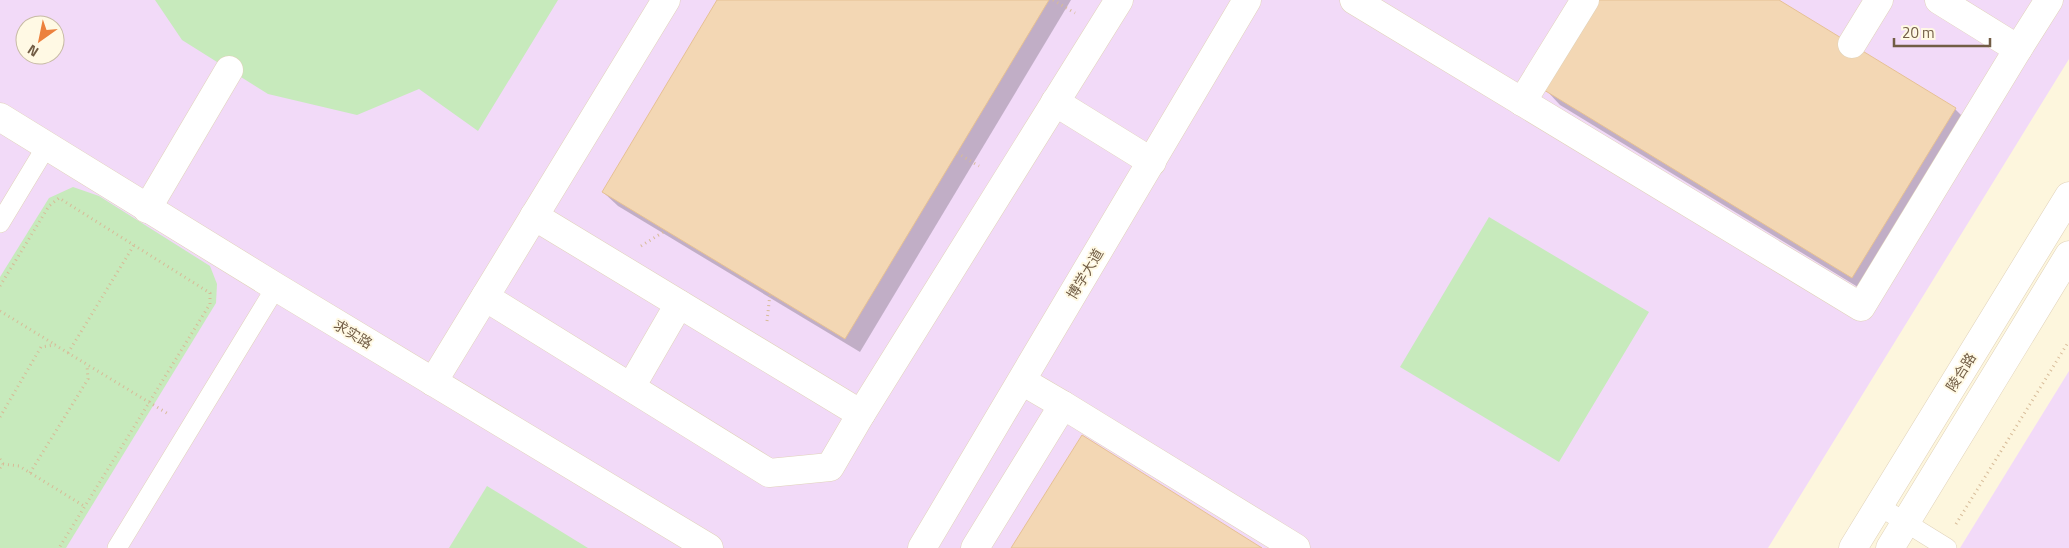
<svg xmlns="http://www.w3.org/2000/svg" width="2069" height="548" font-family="'Titillium Web','Noto Sans SC',sans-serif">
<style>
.education{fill:#f2daf8;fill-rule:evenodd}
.green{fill:#c7eabc}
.shadow{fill:#0003}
.building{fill:#f3d7b4;stroke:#e6c194}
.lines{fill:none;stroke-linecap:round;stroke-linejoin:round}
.service-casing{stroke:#e0d2b9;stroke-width:20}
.minor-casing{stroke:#e0d2b9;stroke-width:29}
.tertiary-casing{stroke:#e0d2b9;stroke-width:29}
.path{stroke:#d7bb98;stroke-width:3;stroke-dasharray:1 4;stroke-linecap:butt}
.service{stroke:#fff;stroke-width:19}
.minor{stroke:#fff;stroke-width:28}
.tertiary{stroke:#fff;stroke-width:28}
.labels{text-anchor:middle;stroke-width:4;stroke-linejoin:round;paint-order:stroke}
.street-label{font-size:14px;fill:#725d45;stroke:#fff9e4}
</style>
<rect width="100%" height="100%" fill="#fdf6dd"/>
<!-- education -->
<g class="education">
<path d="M0,0H2069V59L1768,548H0ZM25,25H55V55H25Z"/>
<path d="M2069,371V548H1960Z"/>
</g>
<!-- green -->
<g class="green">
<path d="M155,0H558L478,131L419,89L357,115L268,94L182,40Z"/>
<path d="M73,187L99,196L210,266L217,284L216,303L66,548H0V277L49,198Z"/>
<path d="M1489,217L1649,312L1559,462L1400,367Z"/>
<path d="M487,486L588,548H449Z"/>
</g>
<!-- shadow -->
<g class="shadow">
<path d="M719,0H1071L860,352L618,206L603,192Z"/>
<path d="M1601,0H1777L1955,109L1969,123L1866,292L1560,105L1546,90Z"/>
</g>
<!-- building -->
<g class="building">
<path d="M717,0H1049L845,339L602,192Z"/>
<path d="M1599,0H1779L1956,108L1852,278L1544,90Z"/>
<path d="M1082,435L1262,548H1011Z"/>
</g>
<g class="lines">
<!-- service casing -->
<g class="service-casing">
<g id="service">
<path d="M0,223L46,147"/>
<path d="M1879,506L1947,548"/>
<path d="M117,548L276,287"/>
</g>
</g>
<!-- minor casing -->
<g class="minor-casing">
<g id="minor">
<path d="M1354,0L1861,307L2018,49"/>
<path d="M1939,0L2018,49L2049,0"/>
<path d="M1852,44L1879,0"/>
<path d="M1055,102L1152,162"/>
<path d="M1522,102L1585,0"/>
<path d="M0,117L276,287L709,548"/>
<path d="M147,209L229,70"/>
<path d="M534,216L861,414"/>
<path d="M485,297L769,473L830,467L861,414L1119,0"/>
<path d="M1022,381L1063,405"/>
<path d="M433,382L666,0"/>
<path d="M631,387L679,304"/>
<path d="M922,548L1247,0"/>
<path d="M975,548L1063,405L1296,548"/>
</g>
</g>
<!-- tertiary casing -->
<g class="tertiary-casing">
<g id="tertiary">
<path d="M1853,548L2069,196"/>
<path d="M1890,548L2069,255"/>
</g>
</g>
<!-- path -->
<g class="path">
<path d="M1053,0L1075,13"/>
<path d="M957,153L979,166"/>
<path d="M641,246L665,231"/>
<path d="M0,286L49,206L59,198L210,293V304L59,548"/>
<path d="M0,311L54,344"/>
<path d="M767,321L770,294"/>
<path d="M68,353L134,245"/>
<path d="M0,417L41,347L55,345L170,415"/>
<path d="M0,459L3,464"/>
<path d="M0,468L3,464L19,466L84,506"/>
<path d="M30,473L88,379L87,365"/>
<path d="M1956,524L2069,341"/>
</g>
<!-- service -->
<use href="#service" class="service"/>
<!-- minor -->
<use href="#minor" class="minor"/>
<!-- tertiary -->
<use href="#tertiary" class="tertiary"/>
</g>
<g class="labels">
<!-- street labels -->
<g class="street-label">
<text transform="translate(1085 274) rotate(-59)" y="5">博学大道</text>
<text transform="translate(353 334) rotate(31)" y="5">求实路</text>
<text transform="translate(1961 372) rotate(-58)" y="5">陵合路</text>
</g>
</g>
<!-- north arrow -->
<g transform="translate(40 40) rotate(213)"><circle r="24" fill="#fff9e4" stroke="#c7bba4"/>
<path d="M0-4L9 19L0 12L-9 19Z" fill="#ec813d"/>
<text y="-8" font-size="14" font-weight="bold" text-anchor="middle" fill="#725d45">N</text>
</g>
<!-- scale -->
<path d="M1894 38v8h96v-8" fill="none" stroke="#725d45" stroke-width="2.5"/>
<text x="1902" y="38" font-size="15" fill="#725d45" stroke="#fff9e4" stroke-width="4" paint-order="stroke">20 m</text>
</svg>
